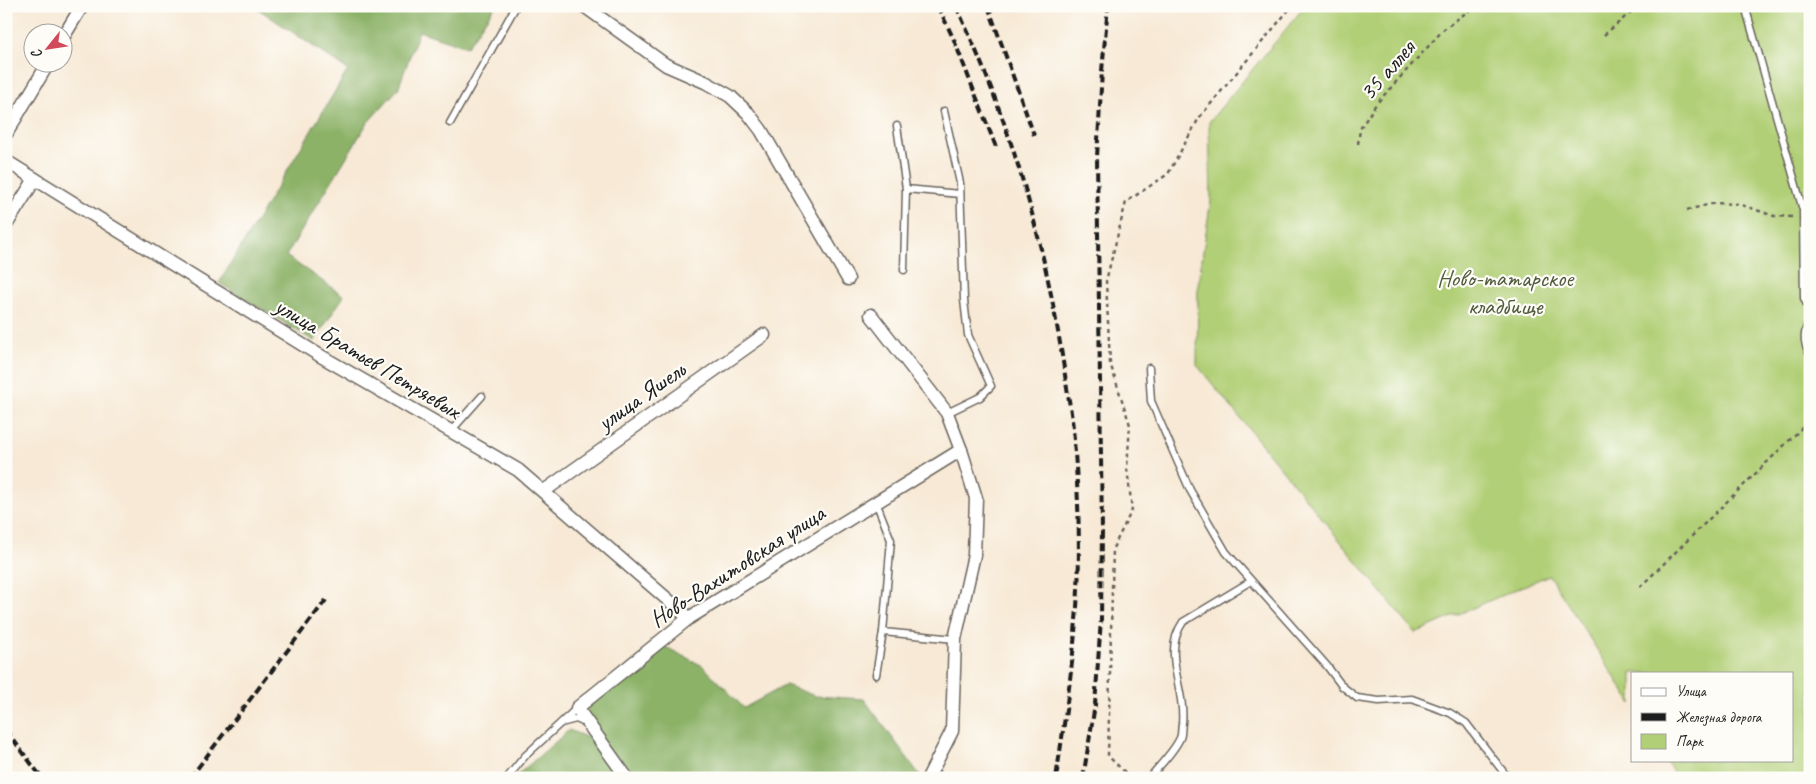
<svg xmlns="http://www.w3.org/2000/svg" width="1816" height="784" font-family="Caveat,sans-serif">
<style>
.green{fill:#b1cf76;stroke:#667649}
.forest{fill:#8cb267;stroke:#546742}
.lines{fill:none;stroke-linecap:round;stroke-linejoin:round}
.lane-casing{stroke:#69645d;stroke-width:9}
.street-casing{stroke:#69645d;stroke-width:15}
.path{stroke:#69645d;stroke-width:2.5;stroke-dasharray:4 4;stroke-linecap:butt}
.lane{stroke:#fff;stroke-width:6}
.street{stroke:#fff;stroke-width:12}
.rail{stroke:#1c1c1c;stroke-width:4;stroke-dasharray:8 4;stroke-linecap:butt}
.labels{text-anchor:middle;stroke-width:4.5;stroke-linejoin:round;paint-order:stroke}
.street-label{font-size:24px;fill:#1c1c1c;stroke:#fdfcf7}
.park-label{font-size:24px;fill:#505b3c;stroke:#fdfcf7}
</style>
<rect width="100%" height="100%" fill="#fdfcf7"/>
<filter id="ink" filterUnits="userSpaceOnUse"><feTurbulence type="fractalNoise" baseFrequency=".02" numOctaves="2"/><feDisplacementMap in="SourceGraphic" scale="10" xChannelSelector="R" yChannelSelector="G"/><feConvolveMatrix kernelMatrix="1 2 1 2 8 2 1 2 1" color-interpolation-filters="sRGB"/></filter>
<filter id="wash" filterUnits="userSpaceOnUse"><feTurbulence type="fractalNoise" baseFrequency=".0096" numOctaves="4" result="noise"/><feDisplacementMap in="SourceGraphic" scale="20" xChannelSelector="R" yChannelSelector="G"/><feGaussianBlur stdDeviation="1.12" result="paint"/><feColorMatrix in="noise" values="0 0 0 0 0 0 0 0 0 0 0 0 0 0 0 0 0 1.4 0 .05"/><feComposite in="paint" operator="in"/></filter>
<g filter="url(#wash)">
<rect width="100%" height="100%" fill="#f7e9d5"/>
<!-- green -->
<path class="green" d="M1305,6H1810V778H1676L1666,760H1792V673H1632V704L1549,575L1415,633L1197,365L1198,285L1211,199L1209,122Z"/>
<!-- forest -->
<g class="forest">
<path d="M254,6H495L467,47L419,31L398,89L368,122L286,256L344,296L314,341L219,283L348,70Z"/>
<path d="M658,643L703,666L744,708L786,685L815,696L864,699L922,778H627L577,708Z"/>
<path d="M569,730L591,739L618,778H514Z"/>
</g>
</g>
<g filter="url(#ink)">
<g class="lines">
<!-- lane casing -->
<g class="lane-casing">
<g id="lane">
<path d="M1745,6L1803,210L1804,298L1810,311"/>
<path d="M944,111L960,183L964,300L968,335L991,386L980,397L947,413"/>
<path d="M450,123L516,6"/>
<path d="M897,126L906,189L904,270"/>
<path d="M906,189L960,194"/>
<path d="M1810,319C1804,331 1802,342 1810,354"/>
<path d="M1149,368L1151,401L1190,490L1226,552L1327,666L1342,686L1357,698L1379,701L1412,699L1450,713L1466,723L1508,778"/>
<path d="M451,431L482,396"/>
<path d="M876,502L891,540L883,632L876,675"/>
<path d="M883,632L955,639"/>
<path d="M561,723L576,719L585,723"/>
<path d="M507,778L525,756L577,708"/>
<path d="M1149,778C1158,768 1175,750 1180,738C1182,734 1181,728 1182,723C1186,688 1161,654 1183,622L1251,581"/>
</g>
</g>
<!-- street casing -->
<g class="street-casing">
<g id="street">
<path d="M584,6L666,65L705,82L730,96L748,113L761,130L848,279"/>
<path d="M62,39L82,6"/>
<path d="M6,134L49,62"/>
<path d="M6,161L319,355L518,470L689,618"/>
<path d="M6,225L35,179"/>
<path d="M871,315L947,413L961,450L976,498L974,555L955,639L952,731L928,778"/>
<path d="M544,491L764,335"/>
<path d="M627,778L577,708L689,618L961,450"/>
</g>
</g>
<!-- path -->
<g class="path">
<path d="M1604,35L1638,6"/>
<path d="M1358,144L1360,129L1376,104L1444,29L1475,6"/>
<path d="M1687,210L1715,203L1739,204L1774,216L1793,217"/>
<path d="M1640,587L1810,420"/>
<path d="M1131,778L1108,756L1113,548L1132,510L1127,468L1130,425L1110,363L1106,281L1126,202L1168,174L1199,118L1292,6"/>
</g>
<!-- lane -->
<use href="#lane" class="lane"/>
<!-- street -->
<use href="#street" class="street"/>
<!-- rail -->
<g class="rail">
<path d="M938,6L954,40L996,147"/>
<path d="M956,6C1012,125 1046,245 1065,375C1068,397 1073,419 1074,441C1079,499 1081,563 1076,620C1072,673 1064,725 1056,778"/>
<path d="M988,6L1034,135"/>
<path d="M6,730L42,778"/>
<path d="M190,778L326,600"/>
<path d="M1083,778L1095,705L1101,619L1102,531L1097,157L1102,71L1108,6"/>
</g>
</g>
</g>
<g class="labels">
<!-- street labels -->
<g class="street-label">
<text transform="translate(1387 70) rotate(-49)" y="8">35 аллея</text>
<text transform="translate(368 358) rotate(31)" y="8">улица Братьев Петряевых</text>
<text transform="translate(641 396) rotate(-35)" y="8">улица Яшель</text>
<text transform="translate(737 566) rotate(-33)" y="8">Ново-Вахитовская улица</text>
</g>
<!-- park labels -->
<g class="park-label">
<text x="1505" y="286">Ново-татарское<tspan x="1505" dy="28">кладбище</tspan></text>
</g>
</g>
<!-- margin -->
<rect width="1816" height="784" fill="none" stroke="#fdfcf7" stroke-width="25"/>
<!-- legend -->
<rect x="1631" y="672" width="162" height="90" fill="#fdfcf7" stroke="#a3a29f"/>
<rect x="1641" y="688" width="25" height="8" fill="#ffffff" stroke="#a3a29f"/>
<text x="1676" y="696" font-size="15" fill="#1c1c1c">Улица</text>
<rect x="1641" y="713" width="25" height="8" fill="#1c1c1c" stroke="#a3a29f"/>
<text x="1676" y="722" font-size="15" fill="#1c1c1c">Железная дорога</text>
<rect x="1641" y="734" width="25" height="15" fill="#b1cf76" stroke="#a3a29f"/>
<text x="1676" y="746" font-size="15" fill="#1c1c1c">Парк</text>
<!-- north arrow -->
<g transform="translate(48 48) rotate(240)"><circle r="24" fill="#fdfcf7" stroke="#a3a29f"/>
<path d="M0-4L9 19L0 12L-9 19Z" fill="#d1495b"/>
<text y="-8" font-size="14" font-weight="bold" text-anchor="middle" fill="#1c1c1c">С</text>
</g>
</svg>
